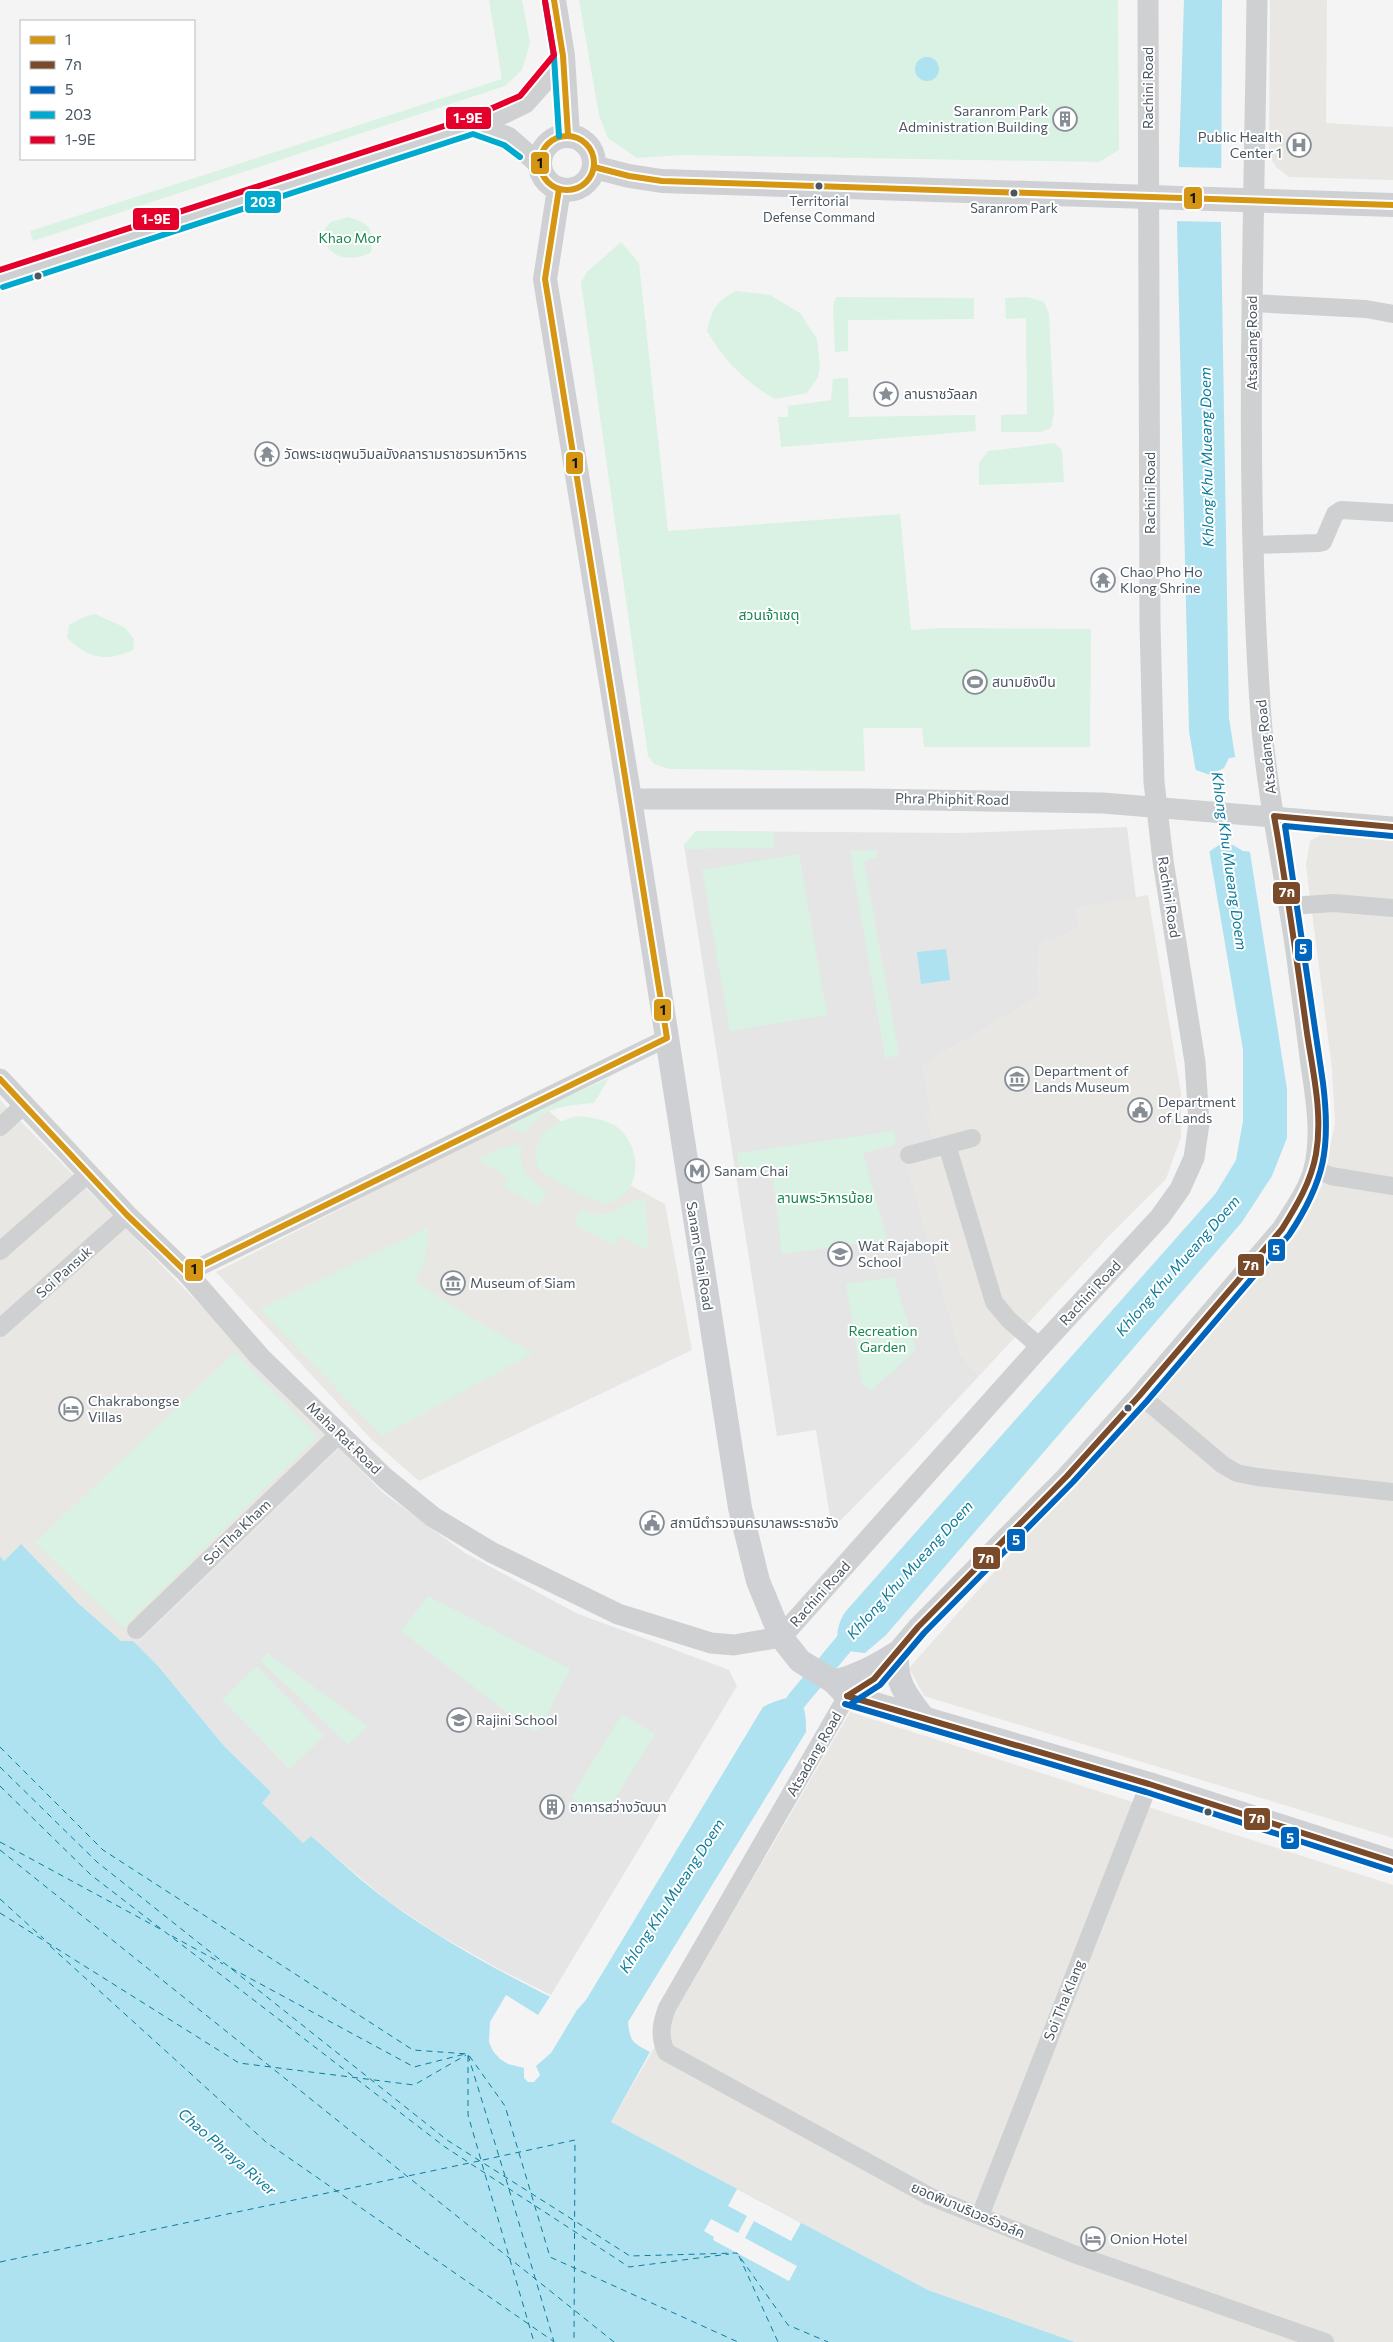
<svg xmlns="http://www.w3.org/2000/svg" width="1393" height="2342" font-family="Commissioner,'Noto Sans Thai',sans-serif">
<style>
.commercial{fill:#e8e7e3}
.education{fill:#e6e5e6}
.green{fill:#d9f2e3}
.water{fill:#aee2f0}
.pier{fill:#f4f4f4}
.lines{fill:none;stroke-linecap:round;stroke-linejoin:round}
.canal{stroke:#aee2f0;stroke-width:20}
.ferry{stroke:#0c7c9b;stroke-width:1;stroke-dasharray:6 5;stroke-linecap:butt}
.minor{stroke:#ced0d2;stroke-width:18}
.tertiary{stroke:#ced0d2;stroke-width:21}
.secondary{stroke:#ced0d4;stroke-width:24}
.bus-1-casing{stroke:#fff;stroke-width:10}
.bus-2-casing{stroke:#fff;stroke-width:10}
.bus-3-casing{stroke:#fff;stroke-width:10}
.bus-4-casing{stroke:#fff;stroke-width:10}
.bus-5-casing{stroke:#fff;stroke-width:10}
.bus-1{stroke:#d49613;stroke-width:6}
.bus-2{stroke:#7a4b2a;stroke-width:6}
.bus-3{stroke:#0065bd;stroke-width:6}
.bus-4{stroke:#00a9ce;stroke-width:6}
.bus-5{stroke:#e4002b;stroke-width:6}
.bus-dot{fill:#4a5661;stroke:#fff;stroke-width:2}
.labels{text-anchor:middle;stroke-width:4;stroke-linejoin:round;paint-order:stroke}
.bus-label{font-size:13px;fill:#4a5661;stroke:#fff}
.street-label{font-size:14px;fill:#4a5661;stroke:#fff}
.poi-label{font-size:14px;fill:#4a5661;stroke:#fff;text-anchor:start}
.park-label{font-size:14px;fill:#17864f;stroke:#fff}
.water-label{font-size:15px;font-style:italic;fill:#0c7c9b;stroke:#fff}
.line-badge{stroke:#fff;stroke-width:2}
.badge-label{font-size:14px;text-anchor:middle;font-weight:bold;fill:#fff}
.pale-badge-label{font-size:14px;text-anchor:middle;font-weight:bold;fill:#111}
</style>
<rect width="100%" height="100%" fill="#f4f4f4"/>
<!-- commercial -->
<g class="commercial">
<path d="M1270,0H1327L1326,123L1393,127V180L1289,177L1276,167L1269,156Z"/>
<path d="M1324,833L1393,839V1838L924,1696L909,1668L1300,1229L1322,1185L1335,1123L1332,1069L1306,865L1310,841Z"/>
<path d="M1148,895L1181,1093V1137L1166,1179L1109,1236L979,1376L961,1355L904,1153L926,1116L932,1113L923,1065L1038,997L1039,945L1079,928L1076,908Z"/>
<path d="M0,1100L340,1448L136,1645L133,1641L121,1642L78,1603L20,1545L4,1561L0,1556Z"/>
<path d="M543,1106L563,1123L565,1150L665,1204L692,1350L419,1481L371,1439L216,1272Z"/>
<path d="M850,1712L1393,1885V2342H1075L928,2290L611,2122Z"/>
</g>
<!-- education -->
<g class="education">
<path d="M1127,827L1136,898L1076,908L1079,928L1039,945L1038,997L923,1065L932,1114L926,1116L934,1144L904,1153L961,1355L979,1376L907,1453L832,1529L816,1430L777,1436L684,845L696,831L960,833Z"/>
<path d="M340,1448L382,1492L465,1553L576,1613L729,1670L737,1686L551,1995L499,1969L439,1935L389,1902L311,1836L303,1843L262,1803L271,1792L225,1747L158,1666L136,1645Z"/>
</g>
<!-- green -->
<g class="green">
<path d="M489,0H522L530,43L522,70L505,86L33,241L30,231L502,79Z"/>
<path d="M579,0H1118L1119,150L1099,162L682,155L637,158L608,138L599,115Z"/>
<path d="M348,217C369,223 375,229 371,252C359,260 336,261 328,247C324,241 325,234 325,228L331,222Z"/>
<path d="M621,242L639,263L668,531L900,514L911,630L942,628L1091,629L1090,747H924L922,728H863L865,771L669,769L654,764L648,756L581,282L587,272Z"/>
<path d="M736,291L770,295L800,313L817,339L820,366L818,377L807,393L775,399C747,384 723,359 707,331C712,309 716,301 736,291Z"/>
<path d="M836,297L974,298V319L848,320V351L835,352L833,306Z"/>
<path d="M1027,297L1044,302L1049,314L1054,413L1051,428L1041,432H1001V415L1027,414L1026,318L1006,319L1005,298Z"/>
<path d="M848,378L849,417L975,415L976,431L781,447L778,417H788V406L831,400L833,379Z"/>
<path d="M1055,443L1062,450L1064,482L979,485V463L988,451Z"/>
<path d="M95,614L124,627L134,639L133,650C106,662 89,659 67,638L69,625L84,617Z"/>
<path d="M696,831L774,832V848L684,849V845Z"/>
<path d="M877,850V857L864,861L899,1055L885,1058L850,851Z"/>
<path d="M799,854L827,1015L730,1031L702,870Z"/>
<path d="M609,1078L594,1103C565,1106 543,1106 525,1133L504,1125Z"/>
<path d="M577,1116C589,1117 603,1119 614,1125C638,1140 644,1180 621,1197C617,1201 609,1203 603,1203C594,1202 545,1176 539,1169C536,1164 536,1159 536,1154C537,1130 557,1122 577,1116Z"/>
<path d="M894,1131L896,1144L863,1153L887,1240L782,1254L772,1170L743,1173L739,1172L737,1153Z"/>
<path d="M522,1144C516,1167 529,1180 547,1191L539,1206L503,1187L508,1177L477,1160L501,1148Z"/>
<path d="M645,1199L649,1246L644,1248L620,1236L615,1245L574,1224L581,1210C615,1223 618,1201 645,1199Z"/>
<path d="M429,1227L425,1262L415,1281L470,1317L533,1353L382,1436L260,1309Z"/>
<path d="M894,1277L916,1350L872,1390L862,1385L846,1284Z"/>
<path d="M235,1352L318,1436L123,1628L35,1543Z"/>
<path d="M428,1596L570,1669L540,1729L533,1731L526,1727L401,1631Z"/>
<path d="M267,1653L368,1726L348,1745L261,1661Z"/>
<path d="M257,1666L324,1736L289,1769L222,1699Z"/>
<path d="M622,1714L655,1734L604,1817L571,1797Z"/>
</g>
<!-- water -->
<g class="water">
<path d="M1184,0H1222L1221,228L1229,718L1287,1089V1138L1272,1176L1242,1222L886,1635L865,1653C858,1652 846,1652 841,1646C833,1637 840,1619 846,1611L1216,1193L1236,1160L1243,1121V1050L1189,731L1177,224Z"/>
<circle cx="927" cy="69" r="12"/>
<path d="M946,949L950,980L921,984L917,952Z"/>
<path d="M21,1544L78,1603L121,1641H133L158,1666L225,1747L271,1792L262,1803L303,1843L311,1836C337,1858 362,1882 389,1902C447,1944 513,1979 577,2010L586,2000L763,1707C796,1691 807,1695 806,1732L628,2022C630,2042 633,2043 650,2052L611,2122L928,2290L1075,2342H0V1556L4,1561Z"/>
</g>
<!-- pier -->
<g class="pier">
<path d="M1176,167L1224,168V222L1174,221Z"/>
<path d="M1238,757L1253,852L1243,851L1233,845H1219L1207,853L1193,769L1210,775L1224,768L1229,758Z"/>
<path d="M506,1995L538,2015L551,1995L577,2010L551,2053L536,2066L540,2075L534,2082H528L524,2078V2068L508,2064L500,2059L493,2051L489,2042L490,2022Z"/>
<path d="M737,2189L801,2223L791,2241L754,2221L745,2238L797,2266L789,2281L713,2240L714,2237L704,2231L711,2219L738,2233L747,2216L728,2206Z"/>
</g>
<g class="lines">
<!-- canal -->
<path class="canal" d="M783,1722L797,1700L858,1627"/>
<!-- ferry -->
<g class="ferry">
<path d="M0,1747L103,1850L413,2050L468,2054L505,2106L550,2257L738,2342"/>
<path d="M0,1767L97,1862L447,2140L630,2256L737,2253L788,2325L828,2342"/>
<path d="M0,1786L91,1875L445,2147L629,2267L729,2254"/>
<path d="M0,1842L162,1930"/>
<path d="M0,1850L614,2342"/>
<path d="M0,1899L44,1939"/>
<path d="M0,1913L239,2063L414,2085L466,2055"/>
<path d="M172,1936L223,1964"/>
<path d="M50,1946L266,2142L553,2341"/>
<path d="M231,1968L414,2067L465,2054"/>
<path d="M468,2055L505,2176"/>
<path d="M468,2056V2115L481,2160"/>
<path d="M483,2160L575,2140L574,2342"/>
<path d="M482,2164L534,2342"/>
<path d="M506,2179L554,2342"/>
<path d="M739,2256L778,2342"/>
<path d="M0,2262L479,2161"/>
</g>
<!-- minor -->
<g class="minor">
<path d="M1252,303L1366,309L1393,314"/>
<path d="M1252,545L1319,543L1323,542L1335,514L1341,510L1393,513"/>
<path d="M1290,906L1334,903L1393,908"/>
<path d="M0,1127L24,1105"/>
<path d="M947,1145L994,1302L1009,1320L1040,1347"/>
<path d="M909,1155L972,1138"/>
<path d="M1314,1169L1331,1176L1393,1186"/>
<path d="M0,1251L89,1173"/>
<path d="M187,1273L667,1038"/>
<path d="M0,1328L127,1215"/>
<path d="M1140,1395L1223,1465L1237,1473L1257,1477L1393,1492"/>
<path d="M136,1630L339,1434"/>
<path d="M847,1696L667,2008C661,2024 659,2036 666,2052L929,2196L1074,2254L1325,2342"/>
<path d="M980,2216L1149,1784"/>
</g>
<!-- tertiary -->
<g class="tertiary">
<path d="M475,125L508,137L540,165"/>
<path d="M0,279L492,119L525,103L558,66L563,56"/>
<path d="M630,799H868L1103,803L1393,827"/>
<path d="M0,1079L127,1215L187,1273L260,1357L385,1478L433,1517L491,1552L618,1614L711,1643L734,1645L781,1637L1040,1347L1160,1217L1180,1189L1194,1158L1199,1123L1195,1062L1163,861L1154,782L1150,623L1148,0"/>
<path d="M847,1696L874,1679L918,1627L1067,1476L1140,1395L1282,1229C1294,1210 1308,1191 1314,1169C1323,1133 1315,1093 1310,1057C1306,1024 1301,991 1297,958C1286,878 1267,798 1261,717C1244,479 1254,239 1257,0"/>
</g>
<!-- secondary -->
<g class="secondary">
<path d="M554,0L563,56L568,135"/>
<circle cx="567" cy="163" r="27"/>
<path d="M594,167L629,176L662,181L1393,205"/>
<path d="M559,189L545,279L630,799L740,1508L758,1581L781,1637L800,1661L834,1682L847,1696L1149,1784L1393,1862"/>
<path d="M897,1653C895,1684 907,1696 925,1720"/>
<path d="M834,1682C858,1676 876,1666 897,1653"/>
</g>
<!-- bus-1 casing -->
<g class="bus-1-casing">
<g id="bus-1">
<path d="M554,0L563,56L568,135"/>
<circle cx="567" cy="163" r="27"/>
<path d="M594,167L629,176L662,181L1393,205"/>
<path d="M0,1079L127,1215L187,1273L667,1038L545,279L559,189"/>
</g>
</g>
<!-- bus-2 casing -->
<g class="bus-2-casing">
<g id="bus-2">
<path d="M847,1696L874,1679L918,1627L1067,1476L1140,1395L1282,1229C1297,1205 1311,1182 1316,1154C1323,1114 1313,1073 1307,1033C1297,961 1287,888 1274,816L1393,827"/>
<path d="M847,1696L1149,1784L1393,1862"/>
</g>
</g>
<!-- bus-3 casing -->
<g class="bus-3-casing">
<g id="bus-3">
<path d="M852,1703L880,1685L924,1633L1073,1482L1147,1401L1289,1235C1325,1181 1331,1147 1323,1083L1285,826L1392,836"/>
<path d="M845,1704L1146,1792L1390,1870"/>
</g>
</g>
<!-- bus-4 casing -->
<g class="bus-4-casing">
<g id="bus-4">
<path d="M545,1L554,57L559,136"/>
<path d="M3,287L473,134L504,145L520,157"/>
</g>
</g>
<!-- bus-5 casing -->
<g class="bus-5-casing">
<path id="bus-5" d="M0,270L472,117L520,96L554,55L545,1"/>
</g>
<!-- bus-1 -->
<use href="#bus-1" class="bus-1"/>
<!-- bus-2 -->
<use href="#bus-2" class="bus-2"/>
<!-- bus-3 -->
<use href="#bus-3" class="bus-3"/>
<!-- bus-4 -->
<use href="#bus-4" class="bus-4"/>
<!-- bus-5 -->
<use href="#bus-5" class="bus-5"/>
</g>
<!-- icons -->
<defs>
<g id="building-ring" transform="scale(1.25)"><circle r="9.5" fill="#fff" stroke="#868d94" stroke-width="1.5"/><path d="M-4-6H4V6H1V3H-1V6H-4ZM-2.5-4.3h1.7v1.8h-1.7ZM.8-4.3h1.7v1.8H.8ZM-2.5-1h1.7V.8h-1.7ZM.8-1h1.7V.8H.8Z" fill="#868d94"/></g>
<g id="hospital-ring" transform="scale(1.25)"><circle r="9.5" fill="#fff" stroke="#868d94" stroke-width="1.5"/><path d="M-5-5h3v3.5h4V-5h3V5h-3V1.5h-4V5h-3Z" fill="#868d94"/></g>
<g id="sight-ring" transform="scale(1.25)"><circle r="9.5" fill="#fff" stroke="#868d94" stroke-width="1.5"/><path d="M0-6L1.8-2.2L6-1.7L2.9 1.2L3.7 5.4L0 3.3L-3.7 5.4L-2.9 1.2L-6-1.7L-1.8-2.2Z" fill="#868d94"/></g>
<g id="temple-ring" transform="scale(1.25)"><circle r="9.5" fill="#fff" stroke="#868d94" stroke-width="1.5"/><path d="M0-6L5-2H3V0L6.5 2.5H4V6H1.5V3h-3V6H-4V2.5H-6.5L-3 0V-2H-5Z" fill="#868d94"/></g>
<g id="stadium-ring" transform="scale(1.25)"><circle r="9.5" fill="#fff" stroke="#868d94" stroke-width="1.5"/><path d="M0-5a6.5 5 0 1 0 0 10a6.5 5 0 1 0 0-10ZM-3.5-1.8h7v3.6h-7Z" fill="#868d94"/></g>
<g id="museum-ring" transform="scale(1.25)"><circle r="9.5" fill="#fff" stroke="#868d94" stroke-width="1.5"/><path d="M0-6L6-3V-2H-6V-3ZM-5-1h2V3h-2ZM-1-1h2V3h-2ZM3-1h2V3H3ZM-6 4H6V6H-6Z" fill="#868d94"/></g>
<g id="civic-ring" transform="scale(1.25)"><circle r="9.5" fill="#fff" stroke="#868d94" stroke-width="1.5"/><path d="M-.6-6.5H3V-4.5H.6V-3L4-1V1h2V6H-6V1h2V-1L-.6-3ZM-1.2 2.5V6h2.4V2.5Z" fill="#868d94"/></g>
<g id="metro-ring" transform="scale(1.25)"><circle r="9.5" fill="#fff" stroke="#868d94" stroke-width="1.5"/><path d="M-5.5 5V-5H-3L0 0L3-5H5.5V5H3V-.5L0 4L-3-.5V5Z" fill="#868d94"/></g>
<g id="school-ring" transform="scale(1.25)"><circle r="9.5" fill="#fff" stroke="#868d94" stroke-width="1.5"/><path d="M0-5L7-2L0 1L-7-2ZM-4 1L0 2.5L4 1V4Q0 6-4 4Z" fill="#868d94"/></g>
<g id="hotel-ring" transform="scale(1.25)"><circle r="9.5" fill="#fff" stroke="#868d94" stroke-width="1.5"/><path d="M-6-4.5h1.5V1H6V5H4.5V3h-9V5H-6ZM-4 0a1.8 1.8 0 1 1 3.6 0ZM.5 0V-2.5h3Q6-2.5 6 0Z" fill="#868d94"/></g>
</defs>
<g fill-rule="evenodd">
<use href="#building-ring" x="1065" y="119"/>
<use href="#hospital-ring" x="1299" y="145"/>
<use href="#sight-ring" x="886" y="394"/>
<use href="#temple-ring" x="267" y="454"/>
<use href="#temple-ring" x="1103" y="580"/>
<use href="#stadium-ring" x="975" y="682"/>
<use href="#museum-ring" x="1017" y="1079"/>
<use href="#civic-ring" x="1140" y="1110"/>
<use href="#metro-ring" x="697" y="1171"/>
<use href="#school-ring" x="840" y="1254"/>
<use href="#museum-ring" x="453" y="1283"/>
<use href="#hotel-ring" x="71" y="1409"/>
<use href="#civic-ring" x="652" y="1523"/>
<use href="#school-ring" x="459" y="1720"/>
<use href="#building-ring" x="552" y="1807"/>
<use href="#hotel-ring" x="1093" y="2239"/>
</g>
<!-- markers -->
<g class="bus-dot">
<circle cx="819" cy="186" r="4.5"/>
<circle cx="1014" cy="193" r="4.5"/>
<circle cx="38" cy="276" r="4.5"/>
<circle cx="1128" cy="1408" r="4.5"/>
<circle cx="1208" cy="1812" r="4.5"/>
</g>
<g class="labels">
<!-- bus labels -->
<g class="bus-label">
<text x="819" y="206">Territorial<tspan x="819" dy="16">Defense Command</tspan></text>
<text x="1014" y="213">Saranrom Park</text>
</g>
<!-- street labels -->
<g class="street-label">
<text transform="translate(1148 88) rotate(-90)" y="5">Rachini Road</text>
<text transform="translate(1252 343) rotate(-90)" y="5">Atsadang Road</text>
<text transform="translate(1150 493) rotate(-90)" y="5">Rachini Road</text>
<text transform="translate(1266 747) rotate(-96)" y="5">Atsadang Road</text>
<text transform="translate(952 799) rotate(1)" y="5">Phra Phiphit Road</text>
<text transform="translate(1169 897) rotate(81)" y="5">Rachini Road</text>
<text transform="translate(700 1256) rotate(81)" y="5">Sanam Chai Road</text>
<text transform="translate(64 1272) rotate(-42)" y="5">Soi Pansuk</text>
<text transform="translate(1090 1293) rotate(-47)" y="5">Rachini Road</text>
<text transform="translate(344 1438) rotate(44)" y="5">Maha Rat Road</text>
<text transform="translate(237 1532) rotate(-44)" y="5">Soi Tha Kham</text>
<text transform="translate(820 1594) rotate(-48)" y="5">Rachini Road</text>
<text transform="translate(814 1754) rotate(-60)" y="5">Atsadang Road</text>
<text transform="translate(1064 2000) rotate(-68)" y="5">Soi Tha Klang</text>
<text transform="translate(968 2210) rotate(23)" y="5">ยอดพิมานริเวอร์วอล์ค</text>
</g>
<!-- poi labels -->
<g class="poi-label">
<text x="1048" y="116" text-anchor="end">Saranrom Park<tspan x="1048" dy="16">Administration Building</tspan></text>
<text x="1282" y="142" text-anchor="end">Public Health<tspan x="1282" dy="16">Center 1</tspan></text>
<text x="904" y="399">ลานราชวัลลภ</text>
<text x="284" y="459">วัดพระเชตุพนวิมลมังคลารามราชวรมหาวิหาร</text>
<text x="1120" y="577">Chao Pho Ho<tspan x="1120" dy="16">Klong Shrine</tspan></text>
<text x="992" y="687">สนามยิงปืน</text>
<text x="1034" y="1076">Department of<tspan x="1034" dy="16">Lands Museum</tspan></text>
<text x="1158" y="1107">Department<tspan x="1158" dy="16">of Lands</tspan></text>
<text x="714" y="1176">Sanam Chai</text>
<text x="858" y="1251">Wat Rajabopit<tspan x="858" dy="16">School</tspan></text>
<text x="470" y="1288">Museum of Siam</text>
<text x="88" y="1406">Chakrabongse<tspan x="88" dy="16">Villas</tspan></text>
<text x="670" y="1528">สถานีตำรวจนครบาลพระราชวัง</text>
<text x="476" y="1725">Rajini School</text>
<text x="570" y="1812">อาคารสว่างวัฒนา</text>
<text x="1110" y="2244">Onion Hotel</text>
</g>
<!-- park labels -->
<g class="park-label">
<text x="350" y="243">Khao Mor</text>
<text x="769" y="620">สวนเจ้าเชตุ</text>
<text x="825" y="1203">ลานพระวิหารน้อย</text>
<text x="883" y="1336">Recreation<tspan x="883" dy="16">Garden</tspan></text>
</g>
<!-- water labels -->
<g class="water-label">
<text transform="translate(1207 457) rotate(-91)" y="5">Khlong Khu Mueang Doem</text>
<text transform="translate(1229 861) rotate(82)" y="5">Khlong Khu Mueang Doem</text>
<text transform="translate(1178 1266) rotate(-49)" y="5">Khlong Khu Mueang Doem</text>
<text transform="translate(910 1570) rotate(-48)" y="5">Khlong Khu Mueang Doem</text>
<text transform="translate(672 1896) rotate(-57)" y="5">Khlong Khu Mueang Doem</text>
<text transform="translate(227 2152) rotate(41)" y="5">Chao Phraya River</text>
</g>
</g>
<g class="line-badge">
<rect x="445" y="106" width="47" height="24" rx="5" fill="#e4002b"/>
<rect x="530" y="151" width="20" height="24" rx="5" fill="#d49613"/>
<rect x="1183" y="186" width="20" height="24" rx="5" fill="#d49613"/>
<rect x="244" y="190" width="38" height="24" rx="5" fill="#00a9ce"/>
<rect x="132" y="207" width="48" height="24" rx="5" fill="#e4002b"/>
<rect x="565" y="451" width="19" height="24" rx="5" fill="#d49613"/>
<rect x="1272" y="881" width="29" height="24" rx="5" fill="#7a4b2a"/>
<rect x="1294" y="938" width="19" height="24" rx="5" fill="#0065bd"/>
<rect x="653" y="998" width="19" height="24" rx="5" fill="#d49613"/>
<rect x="1267" y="1238" width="19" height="24" rx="5" fill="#0065bd"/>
<rect x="1237" y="1253" width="28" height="24" rx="5" fill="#7a4b2a"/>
<rect x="184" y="1258" width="20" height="24" rx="5" fill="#d49613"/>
<rect x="1006" y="1528" width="20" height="24" rx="5" fill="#0065bd"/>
<rect x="972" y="1546" width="29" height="24" rx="5" fill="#7a4b2a"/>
<rect x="1243" y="1807" width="28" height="24" rx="5" fill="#7a4b2a"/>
<rect x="1280" y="1826" width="20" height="24" rx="5" fill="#0065bd"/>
</g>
<g class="badge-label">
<text x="468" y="123">1-9E</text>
<text x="263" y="207">203</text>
<text x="156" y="224">1-9E</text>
<text x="1287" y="897">7ก</text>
<text x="1303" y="954">5</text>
<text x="1276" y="1255">5</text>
<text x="1251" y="1270">7ก</text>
<text x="1016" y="1545">5</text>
<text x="986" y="1563">7ก</text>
<text x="1257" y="1823">7ก</text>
<text x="1290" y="1843">5</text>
</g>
<g class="pale-badge-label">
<text x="540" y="168">1</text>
<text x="1193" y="203">1</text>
<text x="575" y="468">1</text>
<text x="663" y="1015">1</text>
<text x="194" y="1274">1</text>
</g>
<!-- legend -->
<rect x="20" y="20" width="175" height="140" fill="#ffffff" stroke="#b7bbc0"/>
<rect x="30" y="36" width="25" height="8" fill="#d49613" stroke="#b7bbc0"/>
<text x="65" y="45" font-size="15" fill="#4a5661">1</text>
<rect x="30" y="61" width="25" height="8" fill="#7a4b2a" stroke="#b7bbc0"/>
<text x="65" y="70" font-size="15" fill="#4a5661">7ก</text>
<rect x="30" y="86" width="25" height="8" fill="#0065bd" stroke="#b7bbc0"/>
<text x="65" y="95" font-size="15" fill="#4a5661">5</text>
<rect x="30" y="111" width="25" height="8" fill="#00a9ce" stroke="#b7bbc0"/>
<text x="65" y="120" font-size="15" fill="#4a5661">203</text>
<rect x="30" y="136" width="25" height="8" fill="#e4002b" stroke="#b7bbc0"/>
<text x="65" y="145" font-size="15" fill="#4a5661">1-9E</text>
</svg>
